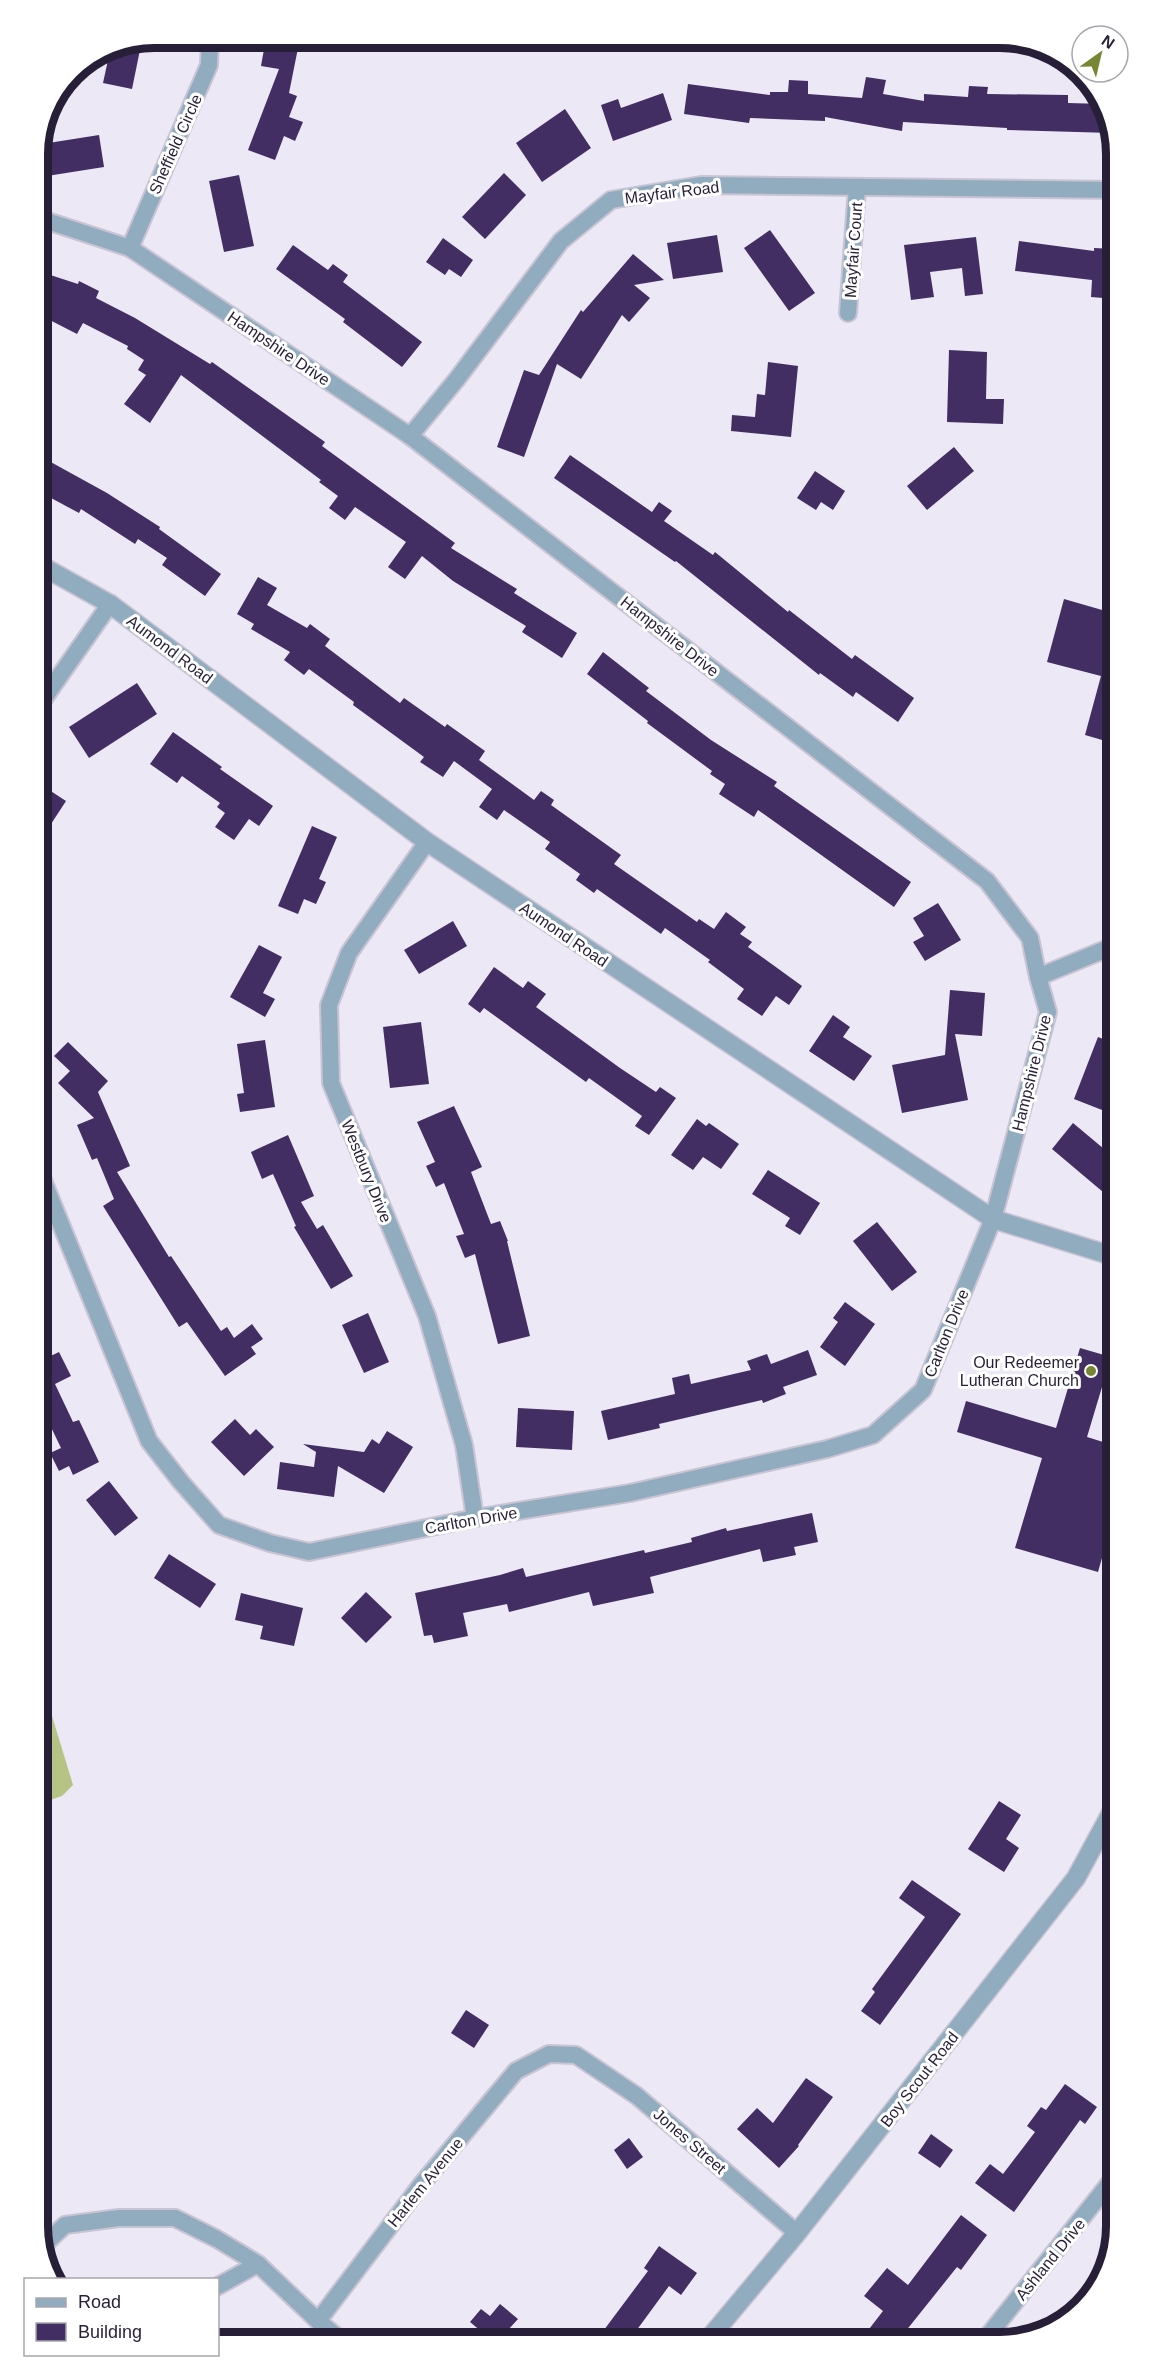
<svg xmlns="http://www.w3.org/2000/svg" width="1154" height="2380" font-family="Arial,sans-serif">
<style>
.green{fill:#b5c385}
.building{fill:#422e62}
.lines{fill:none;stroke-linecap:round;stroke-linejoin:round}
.minor-casing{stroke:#c9c4d3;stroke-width:20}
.tertiary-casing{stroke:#c9c4d3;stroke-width:21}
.minor{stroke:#91acbf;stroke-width:16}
.tertiary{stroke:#91acbf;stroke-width:18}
.poi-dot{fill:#768635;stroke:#fff;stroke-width:2}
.labels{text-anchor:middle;stroke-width:6;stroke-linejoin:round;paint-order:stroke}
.street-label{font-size:16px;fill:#271f37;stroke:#fff}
.poi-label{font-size:16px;fill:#271f37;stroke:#fff;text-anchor:end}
.rim{fill:none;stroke:#271f37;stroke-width:8}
</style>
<rect width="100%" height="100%" fill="#ece8f5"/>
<!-- green -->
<path class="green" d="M38,1670L73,1785L62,1796L38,1804Z"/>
<!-- building -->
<g class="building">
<path d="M266,38H300L289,93L297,96L289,117L303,122L295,141L284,136L275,160L248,150L279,69L261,66Z"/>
<path d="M142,40L132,89L103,83L111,46Z"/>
<path d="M866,77L886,80L883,94L924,101V94L968,97L969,86L988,87L987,94L1068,95V103L1104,104L1108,110L1112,133L1007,130V128L903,122L902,131L825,117V121L750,118L749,123L684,114L688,84L770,95V92H788L789,80L808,81V94L862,98Z"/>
<path d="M663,93L672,120L613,141L601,105L618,99L621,108Z"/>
<path d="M565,109L591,148L542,182L516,143Z"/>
<path d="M99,135L104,167L47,176L42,144Z"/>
<path d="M504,173L526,195L485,239L462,217Z"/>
<path d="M239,175L254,246L224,252L209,181Z"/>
<path d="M770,230L815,293L789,311L744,248Z"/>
<path d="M717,235L723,272L673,279L667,243Z"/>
<path d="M976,237L983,294L965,296L962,268L930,272L934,297L911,300L904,245Z"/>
<path d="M443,238L473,260L461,277L449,269L445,275L426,262Z"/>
<path d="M1019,241L1094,251V248L1116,249V299L1091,297L1092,280L1015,271Z"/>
<path d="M293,245L328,270L333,264L348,275L343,282L422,342L402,367L343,322L345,319L276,269Z"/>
<path d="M633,254L664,280L634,285L650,298L629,322L622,315L581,379L557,364L524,457L497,447L524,370L539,375L581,310L583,312Z"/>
<path d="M38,271L78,284L79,281L99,291L96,298L135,318L210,364L212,362L325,442L322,446L455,543L451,548L517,589L514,593L577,633L562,658L522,632L526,626L453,581L422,556L405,579L388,567L406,542L355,507L345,520L329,508L338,496L319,482L321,480L181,375L150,423L124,404L146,375L138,370L144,360L127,349L128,346L83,323L77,334L38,314Z"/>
<path d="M949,350L987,352L986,399H1004L1003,424L947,422Z"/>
<path d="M768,362L798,366L791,437L731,431L732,415L755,417L757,394L765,395Z"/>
<path d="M954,447L974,471L927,510L907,486Z"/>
<path d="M38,455L107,493L160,527L159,529L221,574L205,596L162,565L167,558L138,539L135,544L81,509L79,513L38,491Z"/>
<path d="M570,455L652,512L659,502L672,511L664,521L713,555L715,552L788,612L789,610L852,659L855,655L914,698L898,722L856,692L853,697L820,673L819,675L676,561L675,562L554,478Z"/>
<path d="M815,471L845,491L833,510L821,502L816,510L797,498Z"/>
<path d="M258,577L277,588L267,605L307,628L310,624L330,639L325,646L400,703L404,698L445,727L447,724L485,751L479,760L534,800L541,791L554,800L551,805L621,855L614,864L697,922L699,919L714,929L726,912L746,927L740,934L752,942L748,947L802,986L789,1005L776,996L762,1016L737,999L744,989L708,962L710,960L665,928L661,934L597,889L594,893L576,880L580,874L545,849L550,842L504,810L497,820L479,807L492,789L454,761L443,777L420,762L424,757L353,705L354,702L309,669L304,675L284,660L290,652L251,629L254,624L237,614Z"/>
<path d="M1064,599L1116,614V744L1085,735L1101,676L1047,662Z"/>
<path d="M603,652L649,688L646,691L711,740L777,782L774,786L911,882L894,907L758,810L754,817L719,794L725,784L710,774L712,771L647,723L648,721L587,674Z"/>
<path d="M137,683L157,714L89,758L69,727Z"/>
<path d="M173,732L222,767L220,769L273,806L259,826L249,819L234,840L215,827L225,813L217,807L220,803L182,776L177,783L150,764Z"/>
<path d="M43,786L66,801L38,844V794Z"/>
<path d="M312,826L337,837L319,879L326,882L316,904L304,899L298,914L278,906Z"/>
<path d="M938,903L961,940L925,961L913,942L924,936L913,918Z"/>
<path d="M453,921L467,946L419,974L404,950Z"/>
<path d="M259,945L282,957L263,993L275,999L265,1017L230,997Z"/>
<path d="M494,967L523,988L528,981L546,994L536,1007L620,1068L656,1092L660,1087L676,1098L649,1135L635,1126L642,1116L589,1078L586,1082L484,1008L480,1013L468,1004Z"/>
<path d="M950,990L985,993L982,1036L955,1034L968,1100L902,1113L892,1065L945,1055Z"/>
<path d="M833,1015L850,1027L843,1037L872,1056L854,1081L809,1051Z"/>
<path d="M421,1022L429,1084L390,1088L383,1027Z"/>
<path d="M1098,1037L1116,1044V1086L1112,1084L1102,1110L1074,1099Z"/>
<path d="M265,1040L275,1107L240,1112L237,1094L244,1093L237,1044Z"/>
<path d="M68,1042L108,1081L98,1092L130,1166L117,1172L169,1257L171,1256L221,1331L227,1327L234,1338L252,1324L263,1339L251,1347L256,1354L225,1376L187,1322L179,1327L103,1206L114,1199L97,1158L92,1160L77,1125L94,1118L58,1083L70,1071L54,1056Z"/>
<path d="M454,1106L482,1167L471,1172L491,1224L500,1221L508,1241H507L530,1336L498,1344L475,1254L465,1258L456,1236L464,1234L444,1183L436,1187L426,1166L435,1162L417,1122Z"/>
<path d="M697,1119L706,1126L709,1123L739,1144L721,1169L703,1157L693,1170L671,1155Z"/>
<path d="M1073,1123L1116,1159V1175L1103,1192L1052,1149Z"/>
<path d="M288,1135L314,1196L301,1202L317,1229L323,1225L353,1276L331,1289L294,1227L296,1226L273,1174L262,1179L251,1152Z"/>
<path d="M768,1170L820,1203L800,1235L785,1226L790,1218L752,1194Z"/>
<path d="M877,1222L917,1272L892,1291L853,1241Z"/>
<path d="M845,1302L875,1324L845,1366L820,1347L838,1322L833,1318Z"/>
<path d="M368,1313L389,1362L364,1373L342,1325Z"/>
<path d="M1080,1348L1111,1357L1087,1437L1116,1446L1109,1478L1116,1480V1509L1098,1572L1015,1548L1042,1458L957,1432L966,1401L1056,1428Z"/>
<path d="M808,1350L817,1375L783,1387L786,1394L763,1403L762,1400L659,1424L660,1428L608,1440L601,1411L675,1394L672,1378L689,1374L691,1384L751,1370L747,1361L767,1354L771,1364Z"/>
<path d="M59,1352L71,1376L55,1384L73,1422L79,1420L99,1462L73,1475L69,1466L59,1471L50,1453L61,1448L38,1400V1362Z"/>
<path d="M518,1408L574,1411L572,1450L516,1447Z"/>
<path d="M235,1419L250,1435L256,1429L274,1447L244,1476L211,1442Z"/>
<path d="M387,1431L413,1447L384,1493L338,1466L334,1497L277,1489L280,1462L314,1467L316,1452L303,1444L364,1452L372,1439L379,1444Z"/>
<path d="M109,1481L138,1518L115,1536L86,1500Z"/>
<path d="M812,1513L818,1542L794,1547L796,1555L763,1562L760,1549L650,1577L654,1593L593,1606L589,1592L509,1612L507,1604L463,1613L468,1636L434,1643L432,1635L424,1636L415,1593L500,1575L523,1568L526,1577L644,1550L645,1553L692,1542L691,1538L726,1528L727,1531Z"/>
<path d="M169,1554L216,1584L200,1608L154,1578Z"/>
<path d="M366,1592L392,1617L366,1643L341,1618Z"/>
<path d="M241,1593L303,1608L294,1646L260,1639L263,1626L235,1620Z"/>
<path d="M999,1801L1021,1815L1006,1839L1019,1848L1004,1872L968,1849Z"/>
<path d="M912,1880L961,1914L880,2025L861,2011L875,1992L872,1989L925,1917L899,1898Z"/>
<path d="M466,2010L489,2025L474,2048L451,2033Z"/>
<path d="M806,2078L833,2097L798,2145L799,2146L779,2168L737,2129L757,2108L773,2123Z"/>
<path d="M1065,2084L1097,2107L1085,2124L1080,2120L1014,2212L975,2183L990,2164L1003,2174L1035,2132L1027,2126L1041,2107L1046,2110Z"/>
<path d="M931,2134L953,2150L940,2168L918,2153Z"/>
<path d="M629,2138L643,2157L627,2169L614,2150Z"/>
<path d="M961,2215L987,2235L961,2270L957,2267L897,2342H878L866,2333L883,2311L864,2296L887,2268L908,2285Z"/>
<path d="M659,2246L697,2273L681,2295L669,2286L628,2342H595L648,2271L644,2268Z"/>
<path d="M500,2304L518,2319L497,2342H494L470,2322L481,2309L490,2316Z"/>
</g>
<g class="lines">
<!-- minor casing -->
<g class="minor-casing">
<g id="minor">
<path d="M130,248L209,65L210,38"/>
<path d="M848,313L857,187"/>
<path d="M410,436L457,379L561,241L611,200L701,185L1116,190"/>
<path d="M38,707L110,604"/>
<path d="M427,842L349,953L329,1005L331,1083L427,1316L464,1445L475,1518"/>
<path d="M1038,977L1116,945"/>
<path d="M38,1168L149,1441L181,1482L219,1525L270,1543L309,1552L475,1518L630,1493L827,1449L873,1435L923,1390L993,1219L1048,1012L1038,977L1030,938L987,881L410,436L130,248L38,218"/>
<path d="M42,2251L48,2241L65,2225L119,2218H175L217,2239L258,2264L318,2321"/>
<path d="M218,2286L258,2264"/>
<path d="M343,2342L318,2321L421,2185L516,2071L549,2054L576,2055L637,2096L797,2233"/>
<path d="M983,2342L1116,2175"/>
</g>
</g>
<!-- tertiary casing -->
<g class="tertiary-casing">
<g id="tertiary">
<path d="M38,564L110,604L427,842L993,1219L1116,1257"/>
<path d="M706,2342L797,2233L1076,1878L1116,1804"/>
</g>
</g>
<!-- minor -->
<use href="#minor" class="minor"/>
<!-- tertiary -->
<use href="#tertiary" class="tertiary"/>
</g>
<!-- markers -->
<circle class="poi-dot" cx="1091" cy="1371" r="6"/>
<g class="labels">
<!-- street labels -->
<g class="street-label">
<text transform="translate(175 144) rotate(-66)" y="6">Sheffield Circle</text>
<text transform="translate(672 192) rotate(-7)" y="6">Mayfair Road</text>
<text transform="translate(853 250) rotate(-86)" y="6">Mayfair Court</text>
<text transform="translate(279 348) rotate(34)" y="6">Hampshire Drive</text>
<text transform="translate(670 636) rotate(38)" y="6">Hampshire Drive</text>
<text transform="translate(170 649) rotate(37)" y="6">Aumond Road</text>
<text transform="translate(564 934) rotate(34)" y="6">Aumond Road</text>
<text transform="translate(1031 1073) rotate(-76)" y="6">Hampshire Drive</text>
<text transform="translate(367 1171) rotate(68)" y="6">Westbury Drive</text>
<text transform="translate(946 1333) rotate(-68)" y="6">Carlton Drive</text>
<text transform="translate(471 1520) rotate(-10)" y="6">Carlton Drive</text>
<text transform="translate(919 2079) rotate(-52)" y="6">Boy Scout Road</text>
<text transform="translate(690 2141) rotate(41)" y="6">Jones Street</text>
<text transform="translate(425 2182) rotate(-51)" y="6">Harlem Avenue</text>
<text transform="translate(1050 2259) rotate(-51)" y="6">Ashland Drive</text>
</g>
<!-- poi labels -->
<g class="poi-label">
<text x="1079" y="1368">Our Redeemer<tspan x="1079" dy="18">Lutheran Church</tspan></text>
</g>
</g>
<!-- crop -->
<path d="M0 0H1154V2380H0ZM154 48H1000A106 106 0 0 1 1106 154V2226A106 106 0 0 1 1000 2332H154A106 106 0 0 1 48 2226V154A106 106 0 0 1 154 48Z" fill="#fff" fill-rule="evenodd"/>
<path class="rim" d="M154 48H1000A106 106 0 0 1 1106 154V2226A106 106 0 0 1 1000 2332H154A106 106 0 0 1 48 2226V154A106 106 0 0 1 154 48Z"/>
<!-- legend -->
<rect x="24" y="2278" width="195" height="78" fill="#ffffff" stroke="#a9a5af" stroke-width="1.5"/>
<rect x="36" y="2298" width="30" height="9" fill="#91acbf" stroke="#a9a5af" stroke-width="1.5"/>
<text x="78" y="2308" font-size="18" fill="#271f37">Road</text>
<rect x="36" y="2323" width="30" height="18" fill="#422e62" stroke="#a9a5af" stroke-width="1.5"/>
<text x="78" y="2338" font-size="18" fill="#271f37">Building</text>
<!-- north arrow -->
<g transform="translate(1100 54) rotate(34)"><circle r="28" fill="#ffffff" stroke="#a9a5af" stroke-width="1.5"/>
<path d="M0-4.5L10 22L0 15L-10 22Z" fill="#768635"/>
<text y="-9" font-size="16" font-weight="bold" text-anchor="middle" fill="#271f37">N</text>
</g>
</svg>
